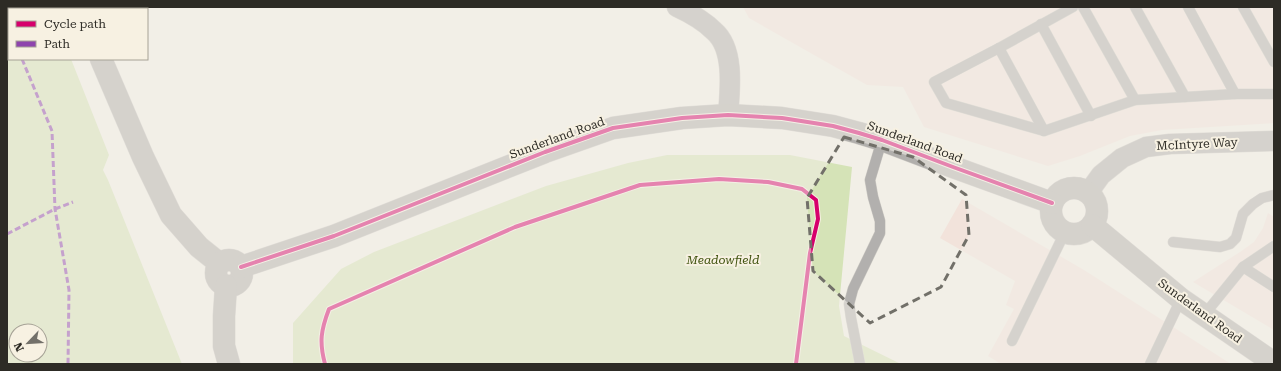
<svg xmlns="http://www.w3.org/2000/svg" width="1281" height="371" font-family="'Roboto Serif',serif">
<style>
.commercial{fill:#f2e3db}
.green{fill:#d5e3b7;fill-rule:evenodd}
.lines{fill:none;stroke-linecap:round;stroke-linejoin:round}
.lane-casing{stroke:#cecbc5;stroke-width:11}
.street-casing{stroke:#cecbc5;stroke-width:21}
.secondary-casing{stroke:#cecbc5;stroke-width:23}
.lane{stroke:#b2b0ae;stroke-width:10}
.street{stroke:#b2b0ae;stroke-width:20}
.secondary{stroke:#b1afac;stroke-width:22}
.quiet{stroke:#8e44ad;stroke-width:3;stroke-dasharray:6 3;stroke-linecap:butt}
.cycleway-casing{stroke:#f7f1e2;stroke-width:6}
.cycleway{stroke:#d6006c;stroke-width:4}
.marked{fill:none;stroke:#727069;stroke-width:3;stroke-dasharray:8 5;stroke-linejoin:round}
.labels{text-anchor:middle;stroke-width:4;stroke-linejoin:round;paint-order:stroke}
.street-label{font-size:12px;fill:#2d2b25;stroke:#f7f1e2}
.park-label{font-size:12px;font-style:italic;fill:#3e510c;stroke:#f7f1e2}
</style>
<rect width="100%" height="100%" fill="#f2efe7"/>
<!-- commercial -->
<g class="commercial">
<path d="M743,7H1274V123L1162,130L1130,136L1080,156L1048,166L924,127L903,87L867,85L749,18Z"/>
<path d="M962,199L1084,270L1231,364H1001L988,356L1014,309L1006,305L1015,281L940,238Z"/>
<path d="M1268,213L1274,217V330L1193,282L1240,252L1254,242L1263,228Z"/>
</g>
<!-- green -->
<g class="green">
<path d="M7,7H51V9H9V59H71L109,155L103,170L108,180L182,364H7ZM16,331H40V355H16Z"/>
<path d="M667,155H790L852,167L839,306L844,336L901,364H293V323L341,269L374,252L546,186L628,163Z"/>
</g>
<g class="lines">
<!-- lane casing -->
<g class="lane-casing">
<g id="lane">
<path d="M1083,7L1135,100"/>
<path d="M1135,7L1185,97"/>
<path d="M1188,7L1235,94"/>
<path d="M1243,7L1274,62"/>
<path d="M1041,24L1091,116"/>
<path d="M999,48L1044,131L1135,100L1235,94H1274"/>
<path d="M1044,131L946,103L934,82L999,48L1073,7"/>
<path d="M1173,242L1220,247L1230,244L1236,238L1243,214L1253,204L1262,198L1274,195"/>
<path d="M1243,267L1274,246"/>
<path d="M1204,315L1243,267L1274,287"/>
<path d="M1012,341L1065,232"/>
<path d="M860,364L851,318L849,304L853,289L880,233V221L873,197L870,180L882,140"/>
<path d="M1150,364L1181,299"/>
</g>
</g>
<!-- street casing -->
<g class="street-casing">
<g id="street">
<path d="M677,7C690,13 704,21 714,31C735,49 730,90 728,115"/>
<path d="M1088,193L1101,175L1122,158L1146,147L1170,144L1274,141"/>
</g>
</g>
<!-- secondary casing -->
<g class="secondary-casing">
<g id="secondary">
<path d="M78,7L79,9"/>
<path d="M101,59L143,157L171,215L199,247L219,263"/>
<circle cx="1074" cy="211" r="23"/>
<path d="M1092,225L1181,299L1274,363"/>
<circle cx="229" cy="273" r="13"/>
<path d="M241,267L334,236L545,152L613,128L682,118L728,115L782,118L833,126L859,133L882,140L953,167L1052,203"/>
<path d="M226,286L224,316V346L229,364"/>
</g>
</g>
<!-- lane -->
<use href="#lane" class="lane"/>
<!-- street -->
<use href="#street" class="street"/>
<!-- secondary -->
<use href="#secondary" class="secondary"/>
<!-- quiet -->
<g class="quiet">
<path d="M7,21L9,26"/>
<path d="M22,59L52,131L55,209L69,290L68,364"/>
<path d="M7,234L55,209L73,202"/>
</g>
<!-- cycleway casing -->
<g class="cycleway-casing">
<g id="cycleway">
<path d="M241,267L334,236L545,152L613,128L682,118L728,115L782,118L833,126L859,133L882,140L953,167L1052,203"/>
<path d="M325,364C319,342 321,330 329,309L515,227L640,185L719,179L768,182L802,189L816,200L818,219L810,253L796,364"/>
</g>
</g>
<!-- cycleway -->
<use href="#cycleway" class="cycleway"/>
</g>
<!-- marked area -->
<path d="M0 0H1281V371H0ZM844,137L913,157L966,195L969,235L941,287L870,323L813,271L807,198Z" fill="#f2efe7" fill-opacity=".55" fill-rule="evenodd"/>
<path class="marked" d="M844,137L913,157L966,195L969,235L941,287L870,323L813,271L807,198Z"/>
<g class="labels">
<!-- street labels -->
<g class="street-label">
<text transform="translate(557 138) rotate(-20)" y="4">Sunderland Road</text>
<text transform="translate(915 142) rotate(20)" y="4">Sunderland Road</text>
<text transform="translate(1197 144) rotate(-3)" y="4">McIntyre Way</text>
<text transform="translate(1200 311) rotate(36)" y="4">Sunderland Road</text>
</g>
<!-- park labels -->
<g class="park-label">
<text x="723" y="264">Meadowfield</text>
</g>
</g>
<!-- border -->
<rect width="1281" height="371" fill="none" stroke="#2d2b25" stroke-width="16"/>
<!-- legend -->
<rect x="8" y="8" width="140" height="52" fill="#f7f1e2" stroke="#a6a296"/>
<rect x="16" y="21" width="20" height="6" fill="#d6006c" stroke="#a6a296"/>
<text x="44" y="28" font-size="12" fill="#2d2b25">Cycle path</text>
<rect x="16" y="41" width="20" height="6" fill="#8e44ad" stroke="#a6a296"/>
<text x="44" y="48" font-size="12" fill="#2d2b25">Path</text>
<!-- north arrow -->
<g transform="translate(28 343) rotate(245)"><circle r="19" fill="#f7f1e2" stroke="#a6a296"/>
<path d="M0-3L7 15L0 10L-7 15Z" fill="#727069"/>
<text y="-6" font-size="11" font-weight="bold" text-anchor="middle" fill="#2d2b25">N</text>
</g>
</svg>
